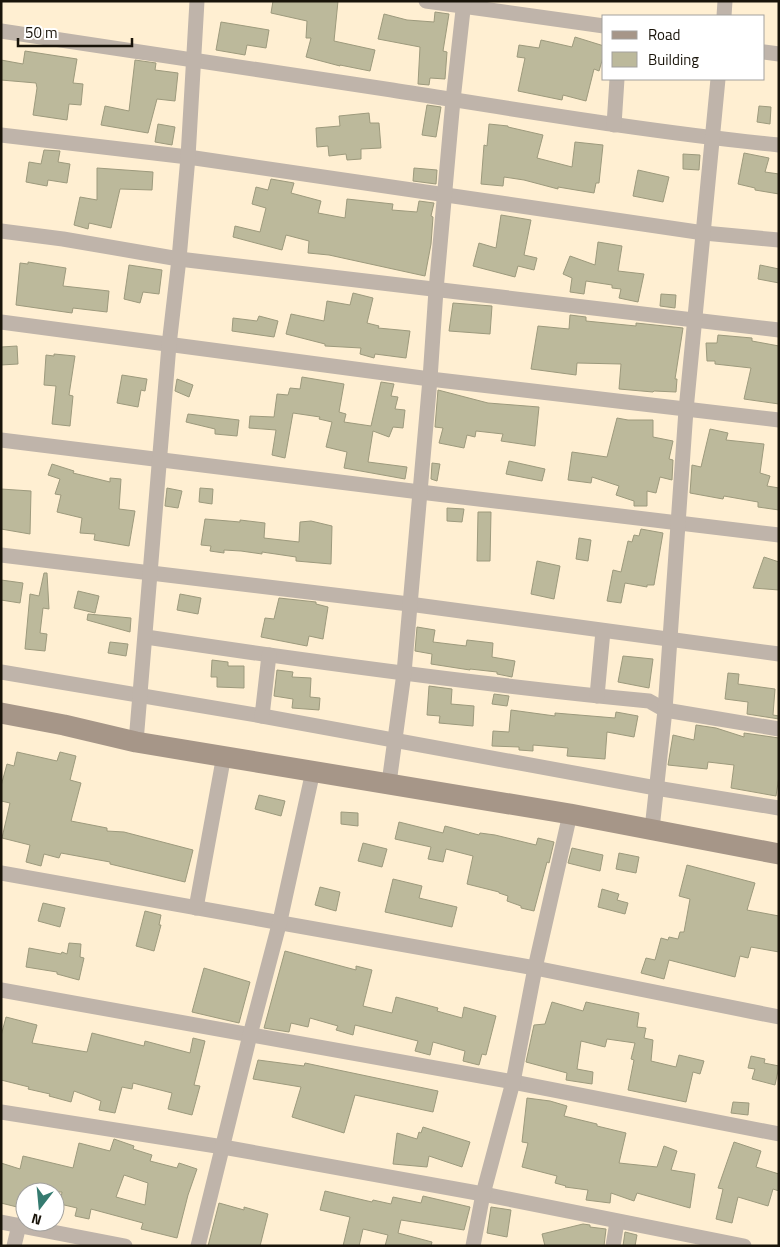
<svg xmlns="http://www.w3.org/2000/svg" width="780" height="1247" font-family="'Titillium Web',sans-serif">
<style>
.building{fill:#bcb99b;stroke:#9d9a7d;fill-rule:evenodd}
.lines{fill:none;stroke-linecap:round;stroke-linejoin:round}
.street{stroke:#bfb4aa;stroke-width:15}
.secondary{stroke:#a69688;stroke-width:21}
</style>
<rect width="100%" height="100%" fill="#ffefd2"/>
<!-- building -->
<g class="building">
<path d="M273,1H338L334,41L375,50L370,71L340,65V66L306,57L311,38H306L307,21L271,13Z"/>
<path d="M435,12L449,14L443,51L447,52L445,79L430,78L429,85L418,84L420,47L378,39L384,14L407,20L434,22Z"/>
<path d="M221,22L269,30L266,48L247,45L245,55L216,50Z"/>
<path d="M575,37L604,46V54L599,71L594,69L586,101L563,95L562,100L518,91L525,58L517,57L519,45L539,48L541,40L572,47Z"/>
<path d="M25,51L77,59L73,83L83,84L81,105L69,104L67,120L33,115L37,88L36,83L1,80V60L23,64Z"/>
<path d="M135,60L156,63L155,70L178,73L175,101L157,99L148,133L101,125L105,106L129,111Z"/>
<path d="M427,105L441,107L436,137L422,135Z"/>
<path d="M759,106L771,107L770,124L757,122Z"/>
<path d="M369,113L370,123H379L381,148L361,149V159L347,160L346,154L329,156L328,146L317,147L316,128L340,126L339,116Z"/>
<path d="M158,124L175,127L172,145L155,142Z"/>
<path d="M489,124L508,126V127L543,135L537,158L572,167L575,142L603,145L599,183H596L594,193L558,187V189L524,180L504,177L503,186L481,184L484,145L487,146Z"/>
<path d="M44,150L60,151L58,162L70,164L67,183L48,180L47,186L26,182L29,162L41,164Z"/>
<path d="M744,153L769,158L765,172L779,174V194L755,190V188L738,184Z"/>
<path d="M683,154L700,155L699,170L683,169Z"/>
<path d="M97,168L153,172L152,190L120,189L111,228L89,223L88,229L74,225L80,197L97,200Z"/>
<path d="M414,168L437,170L436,184L413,181Z"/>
<path d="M638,170L669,177L663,202L633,196Z"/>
<path d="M271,179L294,183L291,193L321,201L318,213L345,218L347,199L393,204L392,210L417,212L419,201L434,203L431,216L433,217L431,244L425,276L329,255L308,253L309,241L286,235L282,250L233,237L235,226L260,232L266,208L252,204L256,187L268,190Z"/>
<path d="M501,215L531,220L524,255L537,258L534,270L518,266L515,277L473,266L479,243L496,248Z"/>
<path d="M598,242L622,246L618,271L644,274L638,302L619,298L621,289L612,288V285L586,281L584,294L570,292L572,278L563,274L570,256L595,265Z"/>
<path d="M28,262L66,268L63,286L109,291L107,312L73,308L72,313L16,305L20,263L28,264Z"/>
<path d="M129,265L162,270L159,294L143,292L140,303L124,299Z"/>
<path d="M760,265L779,269V283L758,279Z"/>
<path d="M353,293L373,298L367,323L379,326L378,328L410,331L406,358L375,354L374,358L360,354L361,348L325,346V344L286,334L291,314L324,321L327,301L350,305Z"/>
<path d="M661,294L676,295L675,308L660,306Z"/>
<path d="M453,303L492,306L490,334L449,331Z"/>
<path d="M570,315L586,317V321L636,326V323L683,328L675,379H677L676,392L654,391L653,392L619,389L621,364L577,363L576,375L531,369L538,326L569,329Z"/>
<path d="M259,316L278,321L274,337L232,331L233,318L257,321Z"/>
<path d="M718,335L752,338V341L779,346V404L744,399L751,368L715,364V361H707L706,343H717Z"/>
<path d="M17,346L18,364L1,365V347Z"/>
<path d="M54,354L75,356L69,395L73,396L70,426L52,424L56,386L44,385L46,355L54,356Z"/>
<path d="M122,375L147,379L145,391L141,390L138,407L117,403Z"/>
<path d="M302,377L344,384L339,412L346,414L344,422L371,426L381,382L394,384L391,396L398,397L395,409L405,410L403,428L393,427L389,437L373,431L368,462L407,467L405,479L344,468L347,452L326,447L332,422L319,419L320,417L293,413L285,458L272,455L276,430L249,428L250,416L274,417L277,394L288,395L290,388L300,389Z"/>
<path d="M177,379L193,385L189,397L175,391Z"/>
<path d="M438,390L488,403L539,407L535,446L501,441L503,434L476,431L475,437L467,435L464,448L439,443L443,428L435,427Z"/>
<path d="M188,414L239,420L237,436L215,434V429L186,422Z"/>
<path d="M617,418L628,420H653V437L673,441L669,459L673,460L672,480L660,477L656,493L647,491V506H634V501L616,495L619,486L592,477L591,483L568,480L572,452L607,457Z"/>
<path d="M710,429L728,433L726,440L764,444L760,473L770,476L767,486L779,488V510L758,507V502L724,496L723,499L690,493L692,465L701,467Z"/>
<path d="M509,461L545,469L542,481L506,474Z"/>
<path d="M432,463L440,464L437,481L431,479Z"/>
<path d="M52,464L74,471L73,473L110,482V478L121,479L119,509L135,511L129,546L94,540L95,534L80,533L82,518L57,512L61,495L55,494L60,479L48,475Z"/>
<path d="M167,488L182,491L178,508L165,506Z"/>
<path d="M200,488L213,489L212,504L199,502Z"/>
<path d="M1,489L31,491L30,534L1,529Z"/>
<path d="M447,508L464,509L462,522L447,521Z"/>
<path d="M478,512H491L490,561H477Z"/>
<path d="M205,519L240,522V520L265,523L264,538L299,542L300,522L311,521L332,526L331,564L296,561V557L262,552V554L241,551L224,550V553L210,551L211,546L201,545Z"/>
<path d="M641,529L663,533L654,585H647V587L625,583L621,603L607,601L613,570L621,572L628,541L632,542L634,535L639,536Z"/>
<path d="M579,538L591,540L588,561L576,559Z"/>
<path d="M764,557L779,562V590L753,588Z"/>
<path d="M537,561L560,566L554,599L531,594Z"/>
<path d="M44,573H47L49,609L43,608L40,633L47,634L45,651L25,649L30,594L39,596Z"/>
<path d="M1,580L23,583L20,603L1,600Z"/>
<path d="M78,591L99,596L95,613L74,608Z"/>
<path d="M180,594L201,598L198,614L177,610Z"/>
<path d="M279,598L316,602V604L328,607L323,639L309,636L307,646L261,637L265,618L274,619Z"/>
<path d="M88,614L131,618L130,632L87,620Z"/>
<path d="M417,627L435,630L433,642L466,646L467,640L493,643L492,657L515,661L512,677L497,674V672L470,669V670L431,664L432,654L415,651Z"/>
<path d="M110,642L128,644L126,656L108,653Z"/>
<path d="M623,656L653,659L649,688L618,682Z"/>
<path d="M212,660L228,662V666H244V688L217,687V677H211Z"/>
<path d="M277,670L293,672L292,677L311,678L310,697L320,698L319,710L292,708L293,699L274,696Z"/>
<path d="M728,673L739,674L738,684L775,689L773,715L779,716V719L747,714L748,702L725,699Z"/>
<path d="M429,686L452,689L451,704L474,706L473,726L439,723L440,716L427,715Z"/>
<path d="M494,694L509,696L507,706L492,704Z"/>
<path d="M511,710L555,716V713L615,718L616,712L638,716L634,737L607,732L605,759L567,756L568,748L533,745V751L519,750V747L492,746L493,731L509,732Z"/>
<path d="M696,725L716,728L744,737V733L779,738V776L776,796L731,788L734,765L708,762L707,769L668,765L673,735L694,740Z"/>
<path d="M17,752L57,761L60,752L76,756L70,780L81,783L71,821L107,828V831L124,832L193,850L185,882L110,864V862L61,853L59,858L44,854L41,866L26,862L30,845L2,838L10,803L1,801V786L7,764L14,766Z"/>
<path d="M259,795L285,801L281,816L255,809Z"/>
<path d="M341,812L358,813V826L341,824Z"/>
<path d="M399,822L443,833L445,826L479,835L480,833L495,835L536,845L538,838L554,842L549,863L547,862L534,911L521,908V906L507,901L508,896L499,893V892L467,884L473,856L446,849L443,862L428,859L431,847L395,839Z"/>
<path d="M363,843L387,849L382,867L358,861Z"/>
<path d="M572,848L603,855L600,871L568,863Z"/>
<path d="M619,853L639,857L636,873L616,869Z"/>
<path d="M687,865L755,883L747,910L779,916V952L751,947L748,958L740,956L735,977L669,960L664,979L641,973L646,958L655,960L661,938L668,940L669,937L678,939L680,932H684L690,899L679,896Z"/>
<path d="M393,879L422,886L419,898L457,907L452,927L385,912Z"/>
<path d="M320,887L340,892L336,911L315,905Z"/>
<path d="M602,889L619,894L617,900L628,903L625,914L598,907Z"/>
<path d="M43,903L65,908L60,927L38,921Z"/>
<path d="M145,911L161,915L159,925H161L154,951L136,946Z"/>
<path d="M69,943L81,944L80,957L84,958L79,980L57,974V972L26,967L29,948L61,954L62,952L67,954Z"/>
<path d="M285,951L356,970V966L372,970L363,1006L392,1013L396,997L438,1008L437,1011L462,1018L464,1007L496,1016L486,1055L482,1054L479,1065L463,1061L465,1051L433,1042L430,1055L415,1051L418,1041L355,1025L353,1035L336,1030L338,1026L310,1018L308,1027L291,1023L289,1032L264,1028Z"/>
<path d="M204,968L250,982L239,1023L192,1012Z"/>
<path d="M552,1002L583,1011L586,1002L639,1013L637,1027L646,1028L644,1038L653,1040L651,1061L676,1067L679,1055L704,1061L700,1074L693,1072L686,1102L628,1090L634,1060L631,1059L635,1043L607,1039L605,1047L581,1041L577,1069L593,1072L592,1084L566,1080L567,1073L526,1062L534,1025L545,1024Z"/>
<path d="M6,1017L37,1025L32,1043L87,1052L92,1033L144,1046L145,1041L190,1053L193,1038L205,1041L194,1085L200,1086L192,1115L168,1109L172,1093L133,1083L132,1089L122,1087L115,1113L99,1110L101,1101L74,1091L71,1102L49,1096L50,1094L28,1089L29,1087L1,1080V1036Z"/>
<path d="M751,1056L765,1059L764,1063L779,1066L775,1085L752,1079L755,1069L748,1068Z"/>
<path d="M258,1060L304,1066L305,1063L438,1091L433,1112L355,1095L344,1133L292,1117L301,1087L253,1079Z"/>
<path d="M527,1098L550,1101L567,1106L564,1116L597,1124V1126L626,1133L619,1163L657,1167L664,1146L677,1151L671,1170L695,1174L690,1208L637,1193L634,1201L611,1193L610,1203L586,1200L588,1190L565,1187L566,1186L555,1183L557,1176L522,1167L528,1143L522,1142Z"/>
<path d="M733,1102L749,1103L748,1115L731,1113Z"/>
<path d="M423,1127L470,1142L462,1167L429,1156L427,1167L393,1164L397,1133L417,1139L419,1132L421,1133Z"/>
<path d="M114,1139L134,1146L133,1149L152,1155L150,1161L177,1168L179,1163L197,1169L188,1195L177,1238L141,1229L143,1223L91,1209L89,1219L75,1216L77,1208L60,1204L62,1192H25V1209L1,1203V1163L20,1169L23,1156L73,1168L79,1143L110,1151ZM124,1175L148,1183L145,1205L116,1197Z"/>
<path d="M734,1142L761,1151L756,1167L779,1174V1191L773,1189L768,1206L738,1197L732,1223L716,1219L723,1189L718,1188Z"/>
<path d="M325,1191L372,1202L373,1200L391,1204L393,1197L421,1203L423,1196L470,1207L464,1230L401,1220L398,1233L432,1242L431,1246H385L388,1235L363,1229L359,1246H343L350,1217L320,1210Z"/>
<path d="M219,1203L244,1210V1207L268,1214L260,1246H208Z"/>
<path d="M491,1207L511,1210L507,1237L487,1233Z"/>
<path d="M583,1224L590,1225V1227L606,1229L604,1246H545L542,1234Z"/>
<path d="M625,1232L637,1235L635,1246H623Z"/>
</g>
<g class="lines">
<!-- street -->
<g class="street">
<path d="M426,1L604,26"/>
<path d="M724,16L725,1"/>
<path d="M1,31C132,50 262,70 392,90C520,110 649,132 779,145"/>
<path d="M764,52L779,54"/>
<path d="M614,125L617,79"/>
<path d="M1,135L188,157L704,233L779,240"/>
<path d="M1,231L63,239L179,259L779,330"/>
<path d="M1,322L430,379L779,420"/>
<path d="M1,440L420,492L779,535"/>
<path d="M1,555L409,604L779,654"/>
<path d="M146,637C313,662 481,685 649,701L665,710L779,729"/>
<path d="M1,672L262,716L656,788L779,808"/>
<path d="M597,696L603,631"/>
<path d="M262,716L269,655"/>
<path d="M136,742L169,345L179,259L188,157L197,1"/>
<path d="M389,783L404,673L430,379L436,290L453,100L464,1"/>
<path d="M652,829L665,710L686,410L718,79"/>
<path d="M1,873L535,968L779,1017"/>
<path d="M196,908L224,755"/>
<path d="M1,990L513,1082L779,1134"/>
<path d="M1,1112L223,1147L483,1194L744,1246"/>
<path d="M1,1222L125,1246"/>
<path d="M14,1246L19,1225"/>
<path d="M198,1246L250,1035L280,921L313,771"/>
<path d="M473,1246L483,1194L513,1082L535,968L570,814"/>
<path d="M613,1246L617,1222"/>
</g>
<!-- secondary -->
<path class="secondary" d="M1,713L64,725L136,742L570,814L779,854"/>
</g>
<!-- border -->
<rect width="780" height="1247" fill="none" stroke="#19140a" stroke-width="5"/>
<!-- legend -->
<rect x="602" y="15" width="162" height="65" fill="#ffffff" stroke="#a3a19d"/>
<rect x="612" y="31" width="25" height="8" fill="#a69688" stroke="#a3a19d"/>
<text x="648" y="40" font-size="15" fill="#19140a">Road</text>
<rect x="612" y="52" width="25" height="15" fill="#bcb99b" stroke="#a3a19d"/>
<text x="648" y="65" font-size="15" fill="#19140a">Building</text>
<!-- north arrow -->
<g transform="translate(40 1207) rotate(196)"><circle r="24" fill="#ffffff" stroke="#a3a19d"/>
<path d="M0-4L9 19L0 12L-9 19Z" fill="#357b70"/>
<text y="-8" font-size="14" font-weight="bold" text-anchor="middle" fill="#19140a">N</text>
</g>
<!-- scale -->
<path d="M18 38v8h114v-8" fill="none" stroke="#19140a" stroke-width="2.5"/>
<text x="25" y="38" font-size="15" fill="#19140a" stroke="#ffffff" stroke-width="4" paint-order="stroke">50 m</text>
</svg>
